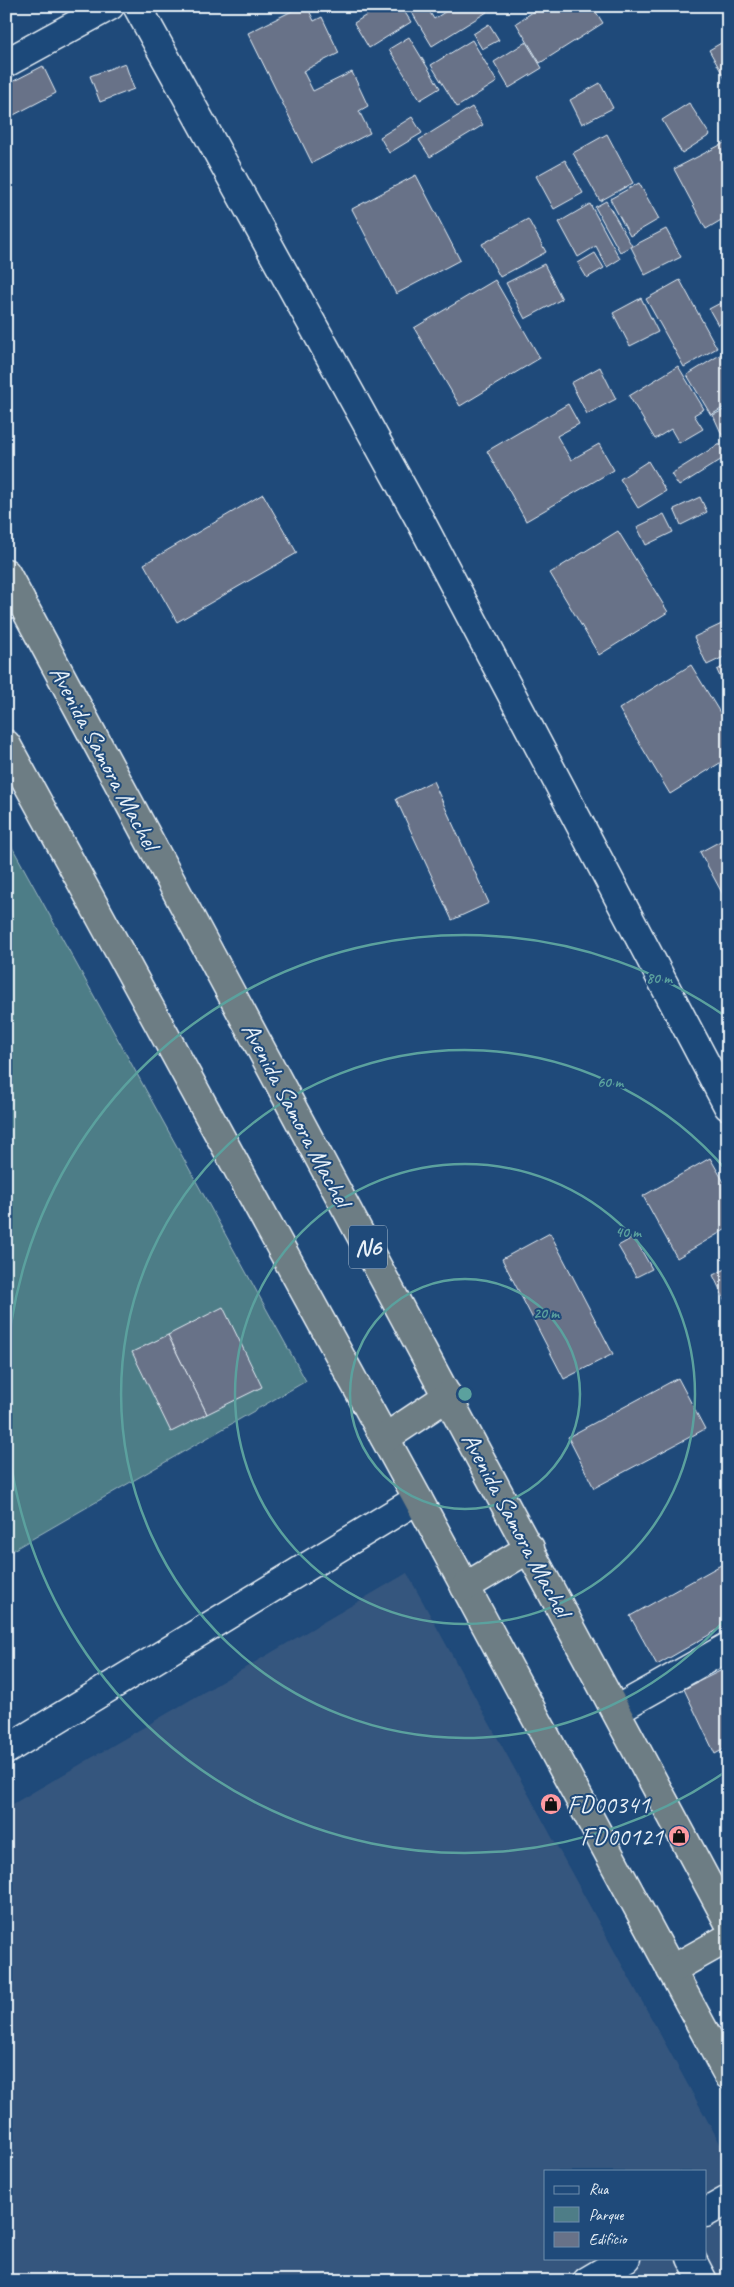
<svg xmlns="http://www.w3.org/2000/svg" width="734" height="2287" font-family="Caveat,sans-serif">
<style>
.built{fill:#35567e;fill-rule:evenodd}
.green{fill:#4e7d87;stroke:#9bb7c0}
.building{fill:#687288;stroke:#e8f1f8}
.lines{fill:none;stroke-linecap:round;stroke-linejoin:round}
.minor-casing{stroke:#e8f1f8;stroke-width:31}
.highway-casing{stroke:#e8f1f8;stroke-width:31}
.minor{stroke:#1f4a7a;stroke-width:28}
.highway{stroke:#6d7d84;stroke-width:28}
.ring{fill:none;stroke:#5ba19e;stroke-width:2.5}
.labels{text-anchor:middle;stroke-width:4;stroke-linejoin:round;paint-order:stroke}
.shield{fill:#1f4a7a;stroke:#acbfd2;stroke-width:1}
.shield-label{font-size:24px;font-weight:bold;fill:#e8f1f8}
.street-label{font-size:25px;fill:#e8f1f8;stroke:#1f4a7a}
.poi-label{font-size:25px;fill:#e8f1f8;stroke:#1f4a7a;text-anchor:start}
.centre{fill:#5ba19e;stroke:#1f4a7a;stroke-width:2.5}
.ring-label{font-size:15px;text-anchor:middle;font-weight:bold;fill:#5ba19e;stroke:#1f4a7a;stroke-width:4;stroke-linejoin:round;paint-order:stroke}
</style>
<rect width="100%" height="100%" fill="#1f4a7a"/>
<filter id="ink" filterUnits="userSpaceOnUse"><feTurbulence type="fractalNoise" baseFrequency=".02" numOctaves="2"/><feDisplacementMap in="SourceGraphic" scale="10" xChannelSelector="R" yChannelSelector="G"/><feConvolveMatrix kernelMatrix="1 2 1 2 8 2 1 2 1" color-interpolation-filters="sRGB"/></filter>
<g filter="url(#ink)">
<!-- built -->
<path class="built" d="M407,1573L728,2158V2281H6V1808ZM545,2171H705V2258H545Z"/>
<!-- green -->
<path class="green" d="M6,836L306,1381L6,1554Z"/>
<!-- building -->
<g class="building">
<path d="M302,6H307L314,21L322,17L339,53L303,71L313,91L352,72L368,106L359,111L370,133L312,163L248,33Z"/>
<path d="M381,6H401L411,22L369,48L354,23Z"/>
<path d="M408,6H426L434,19L454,6H483L487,12L432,46Z"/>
<path d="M432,6H443L435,11Z"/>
<path d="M542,6H592L603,23L540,63L516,23Z"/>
<path d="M489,24L499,40L482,49L473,34Z"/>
<path d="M409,37L440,88L420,100L389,49Z"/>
<path d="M728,39V84L709,50Z"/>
<path d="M472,40L497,82L457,107L431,65Z"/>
<path d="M526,42L542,68L509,88L494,62Z"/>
<path d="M125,63L134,89L100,102L90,76Z"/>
<path d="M43,66L56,93L6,119V85Z"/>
<path d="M600,83L613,108L582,124L570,100Z"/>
<path d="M689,103L710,135L682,153L662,120Z"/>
<path d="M472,107L483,125L430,157L419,140Z"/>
<path d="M412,117L422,133L389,153L380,137Z"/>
<path d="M607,134L633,183L600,201L573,153Z"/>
<path d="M728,141V216L706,229L674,169Z"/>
<path d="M565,160L583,193L554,209L536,176Z"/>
<path d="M416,175L460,260L396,294L352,209Z"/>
<path d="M639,183L659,219L630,236L610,199Z"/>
<path d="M606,201L632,246L620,252L595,207Z"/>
<path d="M590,204L620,259L607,267L596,246L578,257L559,222Z"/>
<path d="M528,219L546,252L500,277L482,244Z"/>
<path d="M666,229L681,257L645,275L631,247Z"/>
<path d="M595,253L604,268L587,278L578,263Z"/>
<path d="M544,264L562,299L525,319L506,283Z"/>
<path d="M495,280L540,358L460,406L414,328Z"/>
<path d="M680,280L717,348L684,367L646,299Z"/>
<path d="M641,298L658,332L630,346L613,313Z"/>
<path d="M728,299V320L718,325L709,309Z"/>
<path d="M728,350V405L711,415L687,375Z"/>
<path d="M678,366L704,409L694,415L703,429L679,443L671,429L655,439L629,396Z"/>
<path d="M600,367L616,399L587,414L571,383Z"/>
<path d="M568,404L579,424L557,436L571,460L599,444L614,470L526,521L487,451Z"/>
<path d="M728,408V435L723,437L713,415Z"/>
<path d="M719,444L727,456L679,486L671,474Z"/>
<path d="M648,461L666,491L638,508L620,479Z"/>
<path d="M263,494L297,553L177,622L144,564Z"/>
<path d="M700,497L707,512L681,525L674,509Z"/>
<path d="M664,514L673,532L646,545L637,527Z"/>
<path d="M618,531L668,612L599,655L550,573Z"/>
<path d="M728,621V655L707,665L694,637Z"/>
<path d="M728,664V684L724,686L717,670Z"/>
<path d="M691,665L728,726V758L670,794L619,709Z"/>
<path d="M433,781L489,903L452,920L396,799Z"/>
<path d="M728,837V904L700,852Z"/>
<path d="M710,1158L728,1189V1228L677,1258L643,1196Z"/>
<path d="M550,1233L613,1354L564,1379L502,1259Z"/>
<path d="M634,1237L652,1269L636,1277L618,1246Z"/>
<path d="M728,1268V1307L713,1275Z"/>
<path d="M223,1307L262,1387L207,1414L168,1335Z"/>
<path d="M168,1335L207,1414L171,1432L132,1352Z"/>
<path d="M678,1378L705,1429L594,1488L568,1437Z"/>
<path d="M728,1561V1624L657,1665L630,1616Z"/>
<path d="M728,1667V1695L722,1697L728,1709V1750L726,1748L715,1754L684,1689Z"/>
</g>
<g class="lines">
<!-- minor casing -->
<g class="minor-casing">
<g id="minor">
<path d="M137,6L420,520L728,1106"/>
<path d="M6,63L110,6"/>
<path d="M616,1710L728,1647"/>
<path d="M6,1750L418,1499"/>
<path d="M705,2213L728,2200"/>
<path d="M691,2258L703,2281"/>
<path d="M587,2281L626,2258"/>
</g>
</g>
<!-- highway casing -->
<g class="highway-casing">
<g id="highway">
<path d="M6,573L728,1921"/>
<path d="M6,744L418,1499L728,2075"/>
<path d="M385,1438L448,1396"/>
<path d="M465,1587L530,1548"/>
<path d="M671,1970L728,1938"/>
</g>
</g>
<!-- minor -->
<use href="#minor" class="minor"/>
<!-- highway -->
<use href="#highway" class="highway"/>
</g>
</g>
<!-- distance rings -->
<g class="ring">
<circle cx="465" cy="1394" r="115"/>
<circle cx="465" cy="1394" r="230"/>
<path d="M727 1617A344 344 0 1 1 727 1171"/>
<path d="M725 1772A459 459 0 0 1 6 1410M6 1378A459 459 0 0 1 725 1016"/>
</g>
<!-- icons -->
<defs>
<g id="shop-disc" transform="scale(1.125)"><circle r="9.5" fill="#ff9aa2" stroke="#1f4a7a"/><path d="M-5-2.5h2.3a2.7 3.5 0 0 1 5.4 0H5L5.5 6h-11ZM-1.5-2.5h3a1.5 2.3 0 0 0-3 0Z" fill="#111"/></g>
</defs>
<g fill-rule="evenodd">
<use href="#shop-disc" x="551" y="1804"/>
<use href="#shop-disc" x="679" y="1836"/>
</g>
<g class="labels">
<!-- shield labels -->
<rect class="shield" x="349" y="1225.5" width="38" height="43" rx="4"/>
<g class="shield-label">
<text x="368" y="1255">N6</text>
</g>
<!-- street labels -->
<g class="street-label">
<text transform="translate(105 757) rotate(62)" y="9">Avenida Samora Machel</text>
<text transform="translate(297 1114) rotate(62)" y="9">Avenida Samora Machel</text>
<text transform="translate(517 1524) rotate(62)" y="9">Avenida Samora Machel</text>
</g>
<!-- poi labels -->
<g class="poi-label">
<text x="567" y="1813">FD00341</text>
<text x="663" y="1845" text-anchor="end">FD00121</text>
</g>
</g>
<circle cx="465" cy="1394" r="8" class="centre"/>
<g class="ring-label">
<text x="659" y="983">80 m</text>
<text x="610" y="1087">60 m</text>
<text x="628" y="1237">40 m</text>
<text x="546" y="1318">20 m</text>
</g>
<!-- margin -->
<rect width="734" height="2287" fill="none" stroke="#1f4a7a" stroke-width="25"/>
<rect x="12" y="12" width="709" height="2262" fill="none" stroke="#e8f1f8" stroke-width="2" filter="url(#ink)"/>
<!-- legend -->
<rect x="544" y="2170" width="162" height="90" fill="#1f4a7a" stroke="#6f8dac"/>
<rect x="554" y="2186" width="25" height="8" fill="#1f4a7a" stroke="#6f8dac"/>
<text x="589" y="2194" font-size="15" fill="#e8f1f8">Rua</text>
<rect x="554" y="2207" width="25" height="15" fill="#4e7d87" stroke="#6f8dac"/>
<text x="589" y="2220" font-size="15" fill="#e8f1f8">Parque</text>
<rect x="554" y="2232" width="25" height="15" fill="#687288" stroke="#6f8dac"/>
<text x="589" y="2244" font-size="15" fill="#e8f1f8">Edifício</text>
</svg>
